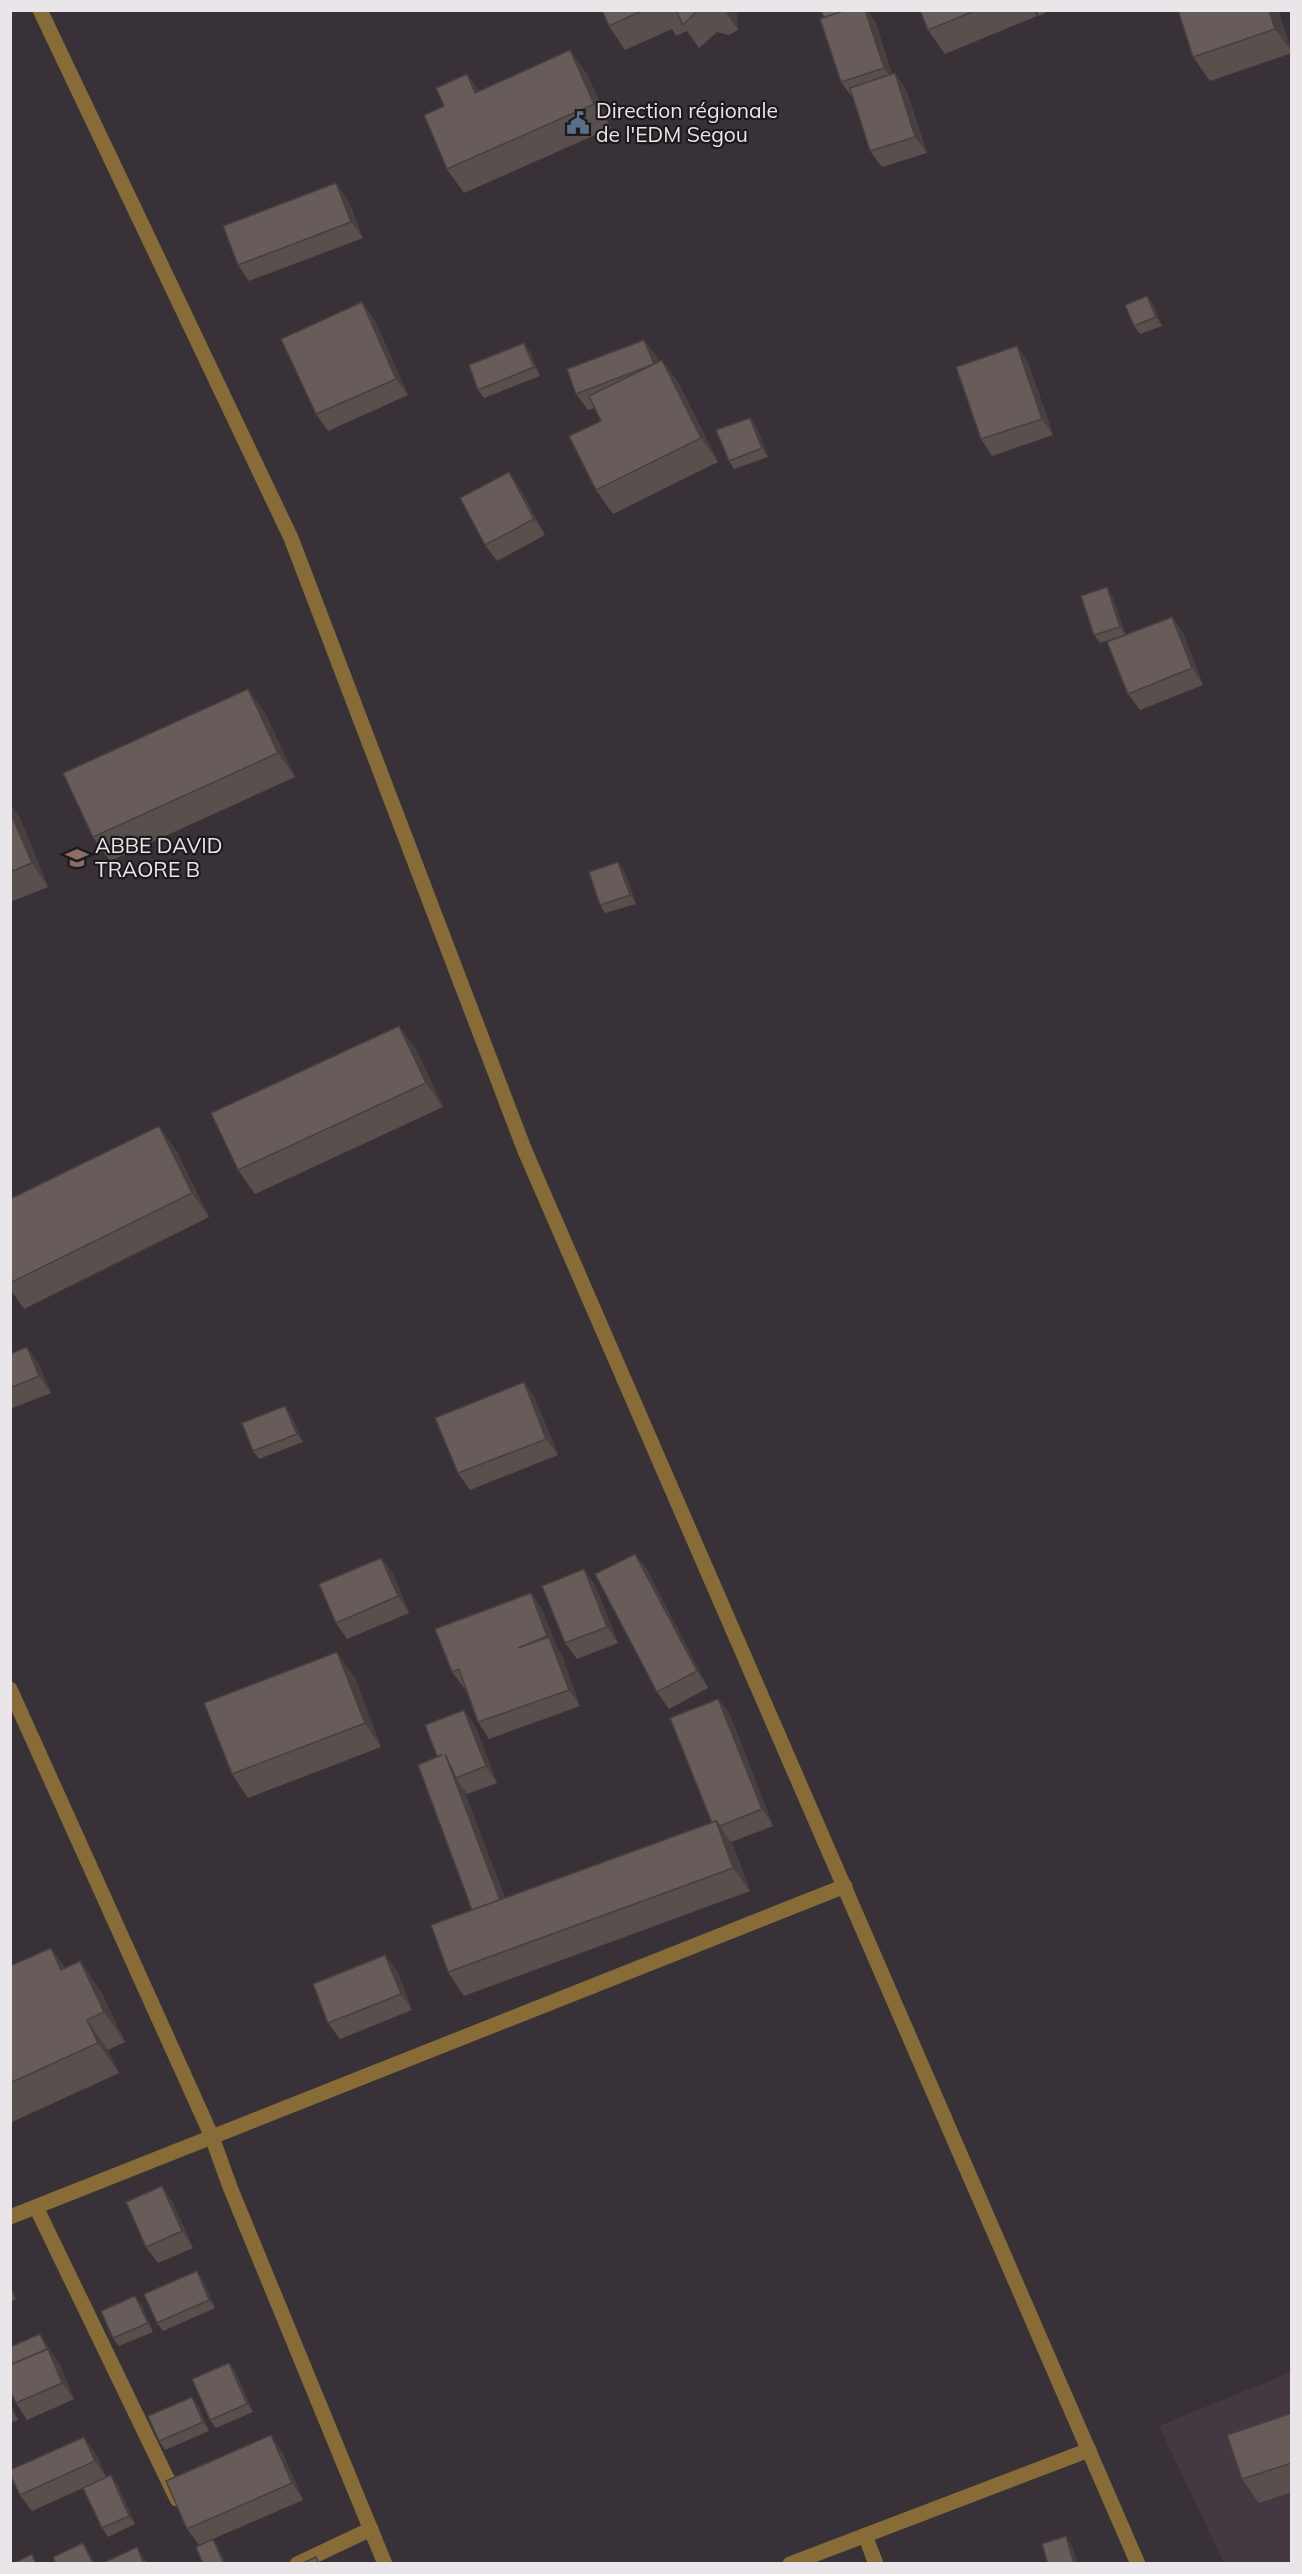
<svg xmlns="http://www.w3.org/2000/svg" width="1302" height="2574" font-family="Mulish,sans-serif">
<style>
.built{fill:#443843}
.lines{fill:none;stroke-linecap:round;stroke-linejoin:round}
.minor{stroke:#876c38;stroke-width:15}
.wall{fill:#594f4d}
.shaded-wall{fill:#48403f}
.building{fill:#675c5a;stroke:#48403f;stroke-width:1.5}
.labels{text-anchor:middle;stroke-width:4.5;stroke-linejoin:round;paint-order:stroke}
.poi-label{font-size:21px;fill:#e9e5e9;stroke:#1d1a1d;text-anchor:start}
</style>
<rect width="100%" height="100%" fill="#383137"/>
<!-- built -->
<path class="built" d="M1291,2372V2563H1224L1159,2426Z"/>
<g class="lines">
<!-- minor -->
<g class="minor">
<path d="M40,10L291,538L525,1151L1138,2564"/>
<path d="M10,1689L212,2137L230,2187L385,2564"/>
<path d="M36,2207L177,2499"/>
<path d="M10,2217L845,1886"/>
<path d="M865,2535L876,2564"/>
<path d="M297,2564L371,2529"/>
<path d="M790,2564L1089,2450"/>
</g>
</g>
<!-- wall -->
<g class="wall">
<path d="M602,10H736L738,30L729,35L717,32L699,48L687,31L676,36L672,29L625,50L609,26Z"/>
<path d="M920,10H1034L1037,16L945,54L928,30Z"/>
<path d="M1035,10H1051L1039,16Z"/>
<path d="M1278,10L1292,53L1210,81L1193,57Z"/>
<path d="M824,18L875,21L892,74L906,90L927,153L882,167L870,151L853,98L841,82Z"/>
<path d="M467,74L479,91L587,74L611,128L464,193L447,169L444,106Z"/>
<path d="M348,200L363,238L249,281L238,265Z"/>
<path d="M1147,296L1153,304L1162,326L1140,334L1134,326Z"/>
<path d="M374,319L408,395L328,431L316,414Z"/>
<path d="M644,340L656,356L658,362L662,360L679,384L718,462L613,514L596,490L601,421L595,408L588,410L576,394Z"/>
<path d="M1017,346L1028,362L1053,435L992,456L981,439Z"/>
<path d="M530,352L540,376L484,398L478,390Z"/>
<path d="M750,418L756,426L768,457L734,469L729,461Z"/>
<path d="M509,472L520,489L545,535L497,561L485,545Z"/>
<path d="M1112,596L1126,635L1172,617L1183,633L1203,685L1140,710L1128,694L1125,635L1100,643L1094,635Z"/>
<path d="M265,713L295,777L110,861L93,837Z"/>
<path d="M10,804L19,816L48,887L10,902Z"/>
<path d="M624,870L636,904L605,913L600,905Z"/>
<path d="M416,1049L443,1107L255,1194L238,1170Z"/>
<path d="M176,1150L209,1217L24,1309L10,1289V1199Z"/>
<path d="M10,1354L38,1363L51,1393L10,1409Z"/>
<path d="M524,1382L535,1399L558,1455L470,1490L458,1473Z"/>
<path d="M291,1415L303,1442L259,1459L253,1451Z"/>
<path d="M635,1554L647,1570L708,1688L669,1709L657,1692Z"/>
<path d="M381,1558L393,1574L409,1613L347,1639L336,1623Z"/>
<path d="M584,1569L595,1585L618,1643L577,1659L565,1643Z"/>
<path d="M531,1593L542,1609L557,1648L561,1653L580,1706L489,1739L478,1722L465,1688H464L452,1672Z"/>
<path d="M354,1676L381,1747L248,1798L232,1774Z"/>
<path d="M718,1699L730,1715L773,1826L731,1842L733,1845L750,1891L464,1996L448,1972L472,1910L437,1756L475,1726L497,1783L467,1794L463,1788L505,1898L712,1823Z"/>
<path d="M51,1948L65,1968L80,1961L101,1992L125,2042L108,2050L119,2073L10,2123V1966Z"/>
<path d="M397,1971L412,2010L340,2039L328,2023Z"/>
<path d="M173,2203L193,2248L158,2263L146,2247Z"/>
<path d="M202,2279L215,2308L163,2331L157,2323Z"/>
<path d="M10,2285L16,2299L10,2302Z"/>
<path d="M141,2304L153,2332L119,2346L113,2338Z"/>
<path d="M46,2343L51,2352L60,2365L74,2399L27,2420L16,2403Z"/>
<path d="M229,2363L235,2371L253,2412L216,2428L210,2420Z"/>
<path d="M192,2397L198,2406L209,2431L165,2450L159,2441Z"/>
<path d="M10,2403L18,2420L10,2423Z"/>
<path d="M1292,2413V2492L1259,2503L1242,2479Z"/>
<path d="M282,2452L303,2500L199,2545L187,2529Z"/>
<path d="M96,2454L106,2477L117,2484L135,2524L108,2537L102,2528L92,2484L32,2511L20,2495Z"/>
</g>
<!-- shaded-wall -->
<g class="shaded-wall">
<path d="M724,10H736L738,30Z"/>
<path d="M865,10H867L875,21L895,84L884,68Z"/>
<path d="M1269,10H1278L1292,52L1275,29Z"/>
<path d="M570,50L587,74L611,128L594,104Z"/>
<path d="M895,73L906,90L927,153L915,137Z"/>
<path d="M467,74L484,98L475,93Z"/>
<path d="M336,183L348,200L363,238L351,222Z"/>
<path d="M1147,296L1153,304L1162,326L1156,317Z"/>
<path d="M362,302L374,319L408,395L396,379Z"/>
<path d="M644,340L656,356L665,381L654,364Z"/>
<path d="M524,343L530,352L540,376L534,367Z"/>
<path d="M1017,346L1028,362L1053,435L1042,419Z"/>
<path d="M662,360L679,384L718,462L701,438Z"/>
<path d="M750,418L756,426L768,457L762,448Z"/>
<path d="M509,472L520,489L545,535L534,519Z"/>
<path d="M1107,587L1112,596L1126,635L1120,627Z"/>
<path d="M1172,617L1183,633L1203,685L1192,668Z"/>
<path d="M248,689L265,713L295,777L278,753Z"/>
<path d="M10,804L19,816L48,887L32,863L10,812Z"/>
<path d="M618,862L624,870L636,904L630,895Z"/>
<path d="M399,1026L416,1049L443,1107L426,1083Z"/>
<path d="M159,1126L176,1150L209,1217L192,1193Z"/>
<path d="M27,1347L38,1363L51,1393L39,1376Z"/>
<path d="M524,1382L535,1399L558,1455L546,1439Z"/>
<path d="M285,1406L291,1415L303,1442L297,1434Z"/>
<path d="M635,1554L647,1570L708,1688L697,1671Z"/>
<path d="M381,1558L393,1574L409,1613L398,1596Z"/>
<path d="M584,1569L595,1585L618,1643L607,1627Z"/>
<path d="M531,1593L542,1609L557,1648L561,1653L580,1706L569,1690L550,1640L547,1636Z"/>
<path d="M337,1652L354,1676L381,1747L365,1723Z"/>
<path d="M718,1699L730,1715L773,1826L762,1809Z"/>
<path d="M464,1710L475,1726L497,1783L486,1766Z"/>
<path d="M445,1754L456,1778L463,1788L513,1919L501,1902Z"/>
<path d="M716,1821L733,1845L750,1891L733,1868Z"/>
<path d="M51,1948L72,1978L61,1970Z"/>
<path d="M385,1955L397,1971L412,2010L401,1994Z"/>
<path d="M80,1961L101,1992L125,2042L104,2012Z"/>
<path d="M87,2020L108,2050L119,2073L98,2043Z"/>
<path d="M162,2186L173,2203L193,2248L182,2231Z"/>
<path d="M197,2271L202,2279L215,2308L209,2300Z"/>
<path d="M10,2285L16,2299L10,2291Z"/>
<path d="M135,2296L141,2304L153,2332L148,2323Z"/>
<path d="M40,2334L46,2343L51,2352L60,2365L74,2399L62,2383Z"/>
<path d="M229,2363L235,2371L253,2412L247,2404Z"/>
<path d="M192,2397L198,2406L209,2431L203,2422Z"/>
<path d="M10,2403L18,2420L10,2408Z"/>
<path d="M271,2435L282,2452L303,2500L292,2483Z"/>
<path d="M84,2437L96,2454L106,2477L95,2461Z"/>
<path d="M111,2475L117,2484L135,2524L129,2516Z"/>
<path d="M1066,2536L1072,2545L1078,2564H1074Z"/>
<path d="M213,2539L219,2548L226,2564H224Z"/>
<path d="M83,2543L89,2552L95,2564H93Z"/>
<path d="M137,2547L148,2564H144Z"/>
</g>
<!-- building -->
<g class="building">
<path d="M602,10H644L609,26Z"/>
<path d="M676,10H698L683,25Z"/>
<path d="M821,10H844V11L824,18Z"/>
<path d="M846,10H865L884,68L841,82L820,19Z"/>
<path d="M920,10H977L928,30Z"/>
<path d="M1178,10H1269L1275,29L1193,57Z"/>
<path d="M570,50L594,104L447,169L424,115L444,106L436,88L467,74L475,93Z"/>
<path d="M895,73L915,137L870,151L850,88Z"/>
<path d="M336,183L351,222L238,265L223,226Z"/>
<path d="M1147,296L1156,317L1134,326L1125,305Z"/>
<path d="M362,302L396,379L316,414L281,339Z"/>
<path d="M644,340L654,364L576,394L567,369Z"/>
<path d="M524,343L534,367L478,390L469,365Z"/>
<path d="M1017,346L1042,419L981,439L956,367Z"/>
<path d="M662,360L701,438L596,490L569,436L601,421L589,396Z"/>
<path d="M750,418L762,448L729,461L716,430Z"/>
<path d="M509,472L534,519L485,545L460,498Z"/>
<path d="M1107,587L1120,627L1094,635L1081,596Z"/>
<path d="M1172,617L1192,668L1128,694L1107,642Z"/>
<path d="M248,689L278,753L93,837L63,773Z"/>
<path d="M10,812L32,863L10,872Z"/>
<path d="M618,862L630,895L600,905L589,872Z"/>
<path d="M399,1026L426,1083L238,1170L211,1113Z"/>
<path d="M159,1126L192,1193L10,1283V1199Z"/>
<path d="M27,1347L39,1376L10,1388V1354Z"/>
<path d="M524,1382L546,1439L458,1473L435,1418Z"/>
<path d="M285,1406L297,1434L253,1451L242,1423Z"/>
<path d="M635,1554L697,1671L657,1692L595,1574Z"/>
<path d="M381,1558L398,1596L336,1623L319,1584Z"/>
<path d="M584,1569L607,1627L565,1643L542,1586Z"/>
<path d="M531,1593L547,1636L518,1648L549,1637L569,1690L478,1722L459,1669L452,1672L435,1629Z"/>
<path d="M337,1652L365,1723L232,1774L204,1703Z"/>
<path d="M718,1699L762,1809L720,1826L716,1821L712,1823L670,1718Z"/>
<path d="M464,1710L486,1766L456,1778L445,1754L500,1900L472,1910L418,1765L442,1755L437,1756L425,1725Z"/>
<path d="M716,1821L733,1868L448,1972L431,1925Z"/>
<path d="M51,1948L61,1970L80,1961L104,2012L87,2020L98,2043L10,2083V1966Z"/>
<path d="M385,1955L401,1994L328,2023L313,1984Z"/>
<path d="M162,2186L182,2231L146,2247L126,2202Z"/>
<path d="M197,2271L209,2300L157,2323L144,2294Z"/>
<path d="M135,2296L148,2323L113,2338L101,2311Z"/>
<path d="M40,2334L47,2349L10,2365V2347Z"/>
<path d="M48,2349L62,2383L16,2403L10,2391V2365Z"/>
<path d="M229,2363L247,2404L210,2420L192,2379Z"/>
<path d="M192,2397L203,2422L159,2441L148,2416Z"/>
<path d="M1292,2413V2463L1242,2479L1227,2435Z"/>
<path d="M271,2435L292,2483L187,2529L166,2481Z"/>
<path d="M84,2437L95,2461L20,2495L10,2474V2470Z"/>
<path d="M111,2475L129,2516L102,2528L83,2488Z"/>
<path d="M1066,2536L1074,2564H1048L1042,2544Z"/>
<path d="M213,2539L224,2564H203L196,2547Z"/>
<path d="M83,2543L93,2564H56L53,2557Z"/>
<path d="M137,2547L144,2564H101Z"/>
<path d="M32,2554L36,2564H12Z"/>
<path d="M316,2557L319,2564H301Z"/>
</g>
<!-- icons -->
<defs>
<g id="civic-bare" transform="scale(1.8)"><path d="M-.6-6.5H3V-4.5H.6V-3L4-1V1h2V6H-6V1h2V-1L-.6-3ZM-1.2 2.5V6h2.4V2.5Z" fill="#5c6f8a" stroke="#1d1a1d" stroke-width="2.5" paint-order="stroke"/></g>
<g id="school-bare" transform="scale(1.8)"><path d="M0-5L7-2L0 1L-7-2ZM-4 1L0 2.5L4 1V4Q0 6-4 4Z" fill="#8d6e63" stroke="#1d1a1d" stroke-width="2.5" paint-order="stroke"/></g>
</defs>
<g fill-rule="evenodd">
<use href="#civic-bare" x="578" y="123"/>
<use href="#school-bare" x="77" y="858"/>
</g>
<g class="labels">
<!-- poi labels -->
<g class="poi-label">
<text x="596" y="118">Direction régionale<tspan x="596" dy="24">de l'EDM Segou</tspan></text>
<text x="95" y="853">ABBE DAVID<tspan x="95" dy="24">TRAORE B</tspan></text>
</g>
</g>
<!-- border -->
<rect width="1302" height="2574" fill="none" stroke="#e9e5e9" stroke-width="24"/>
</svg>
